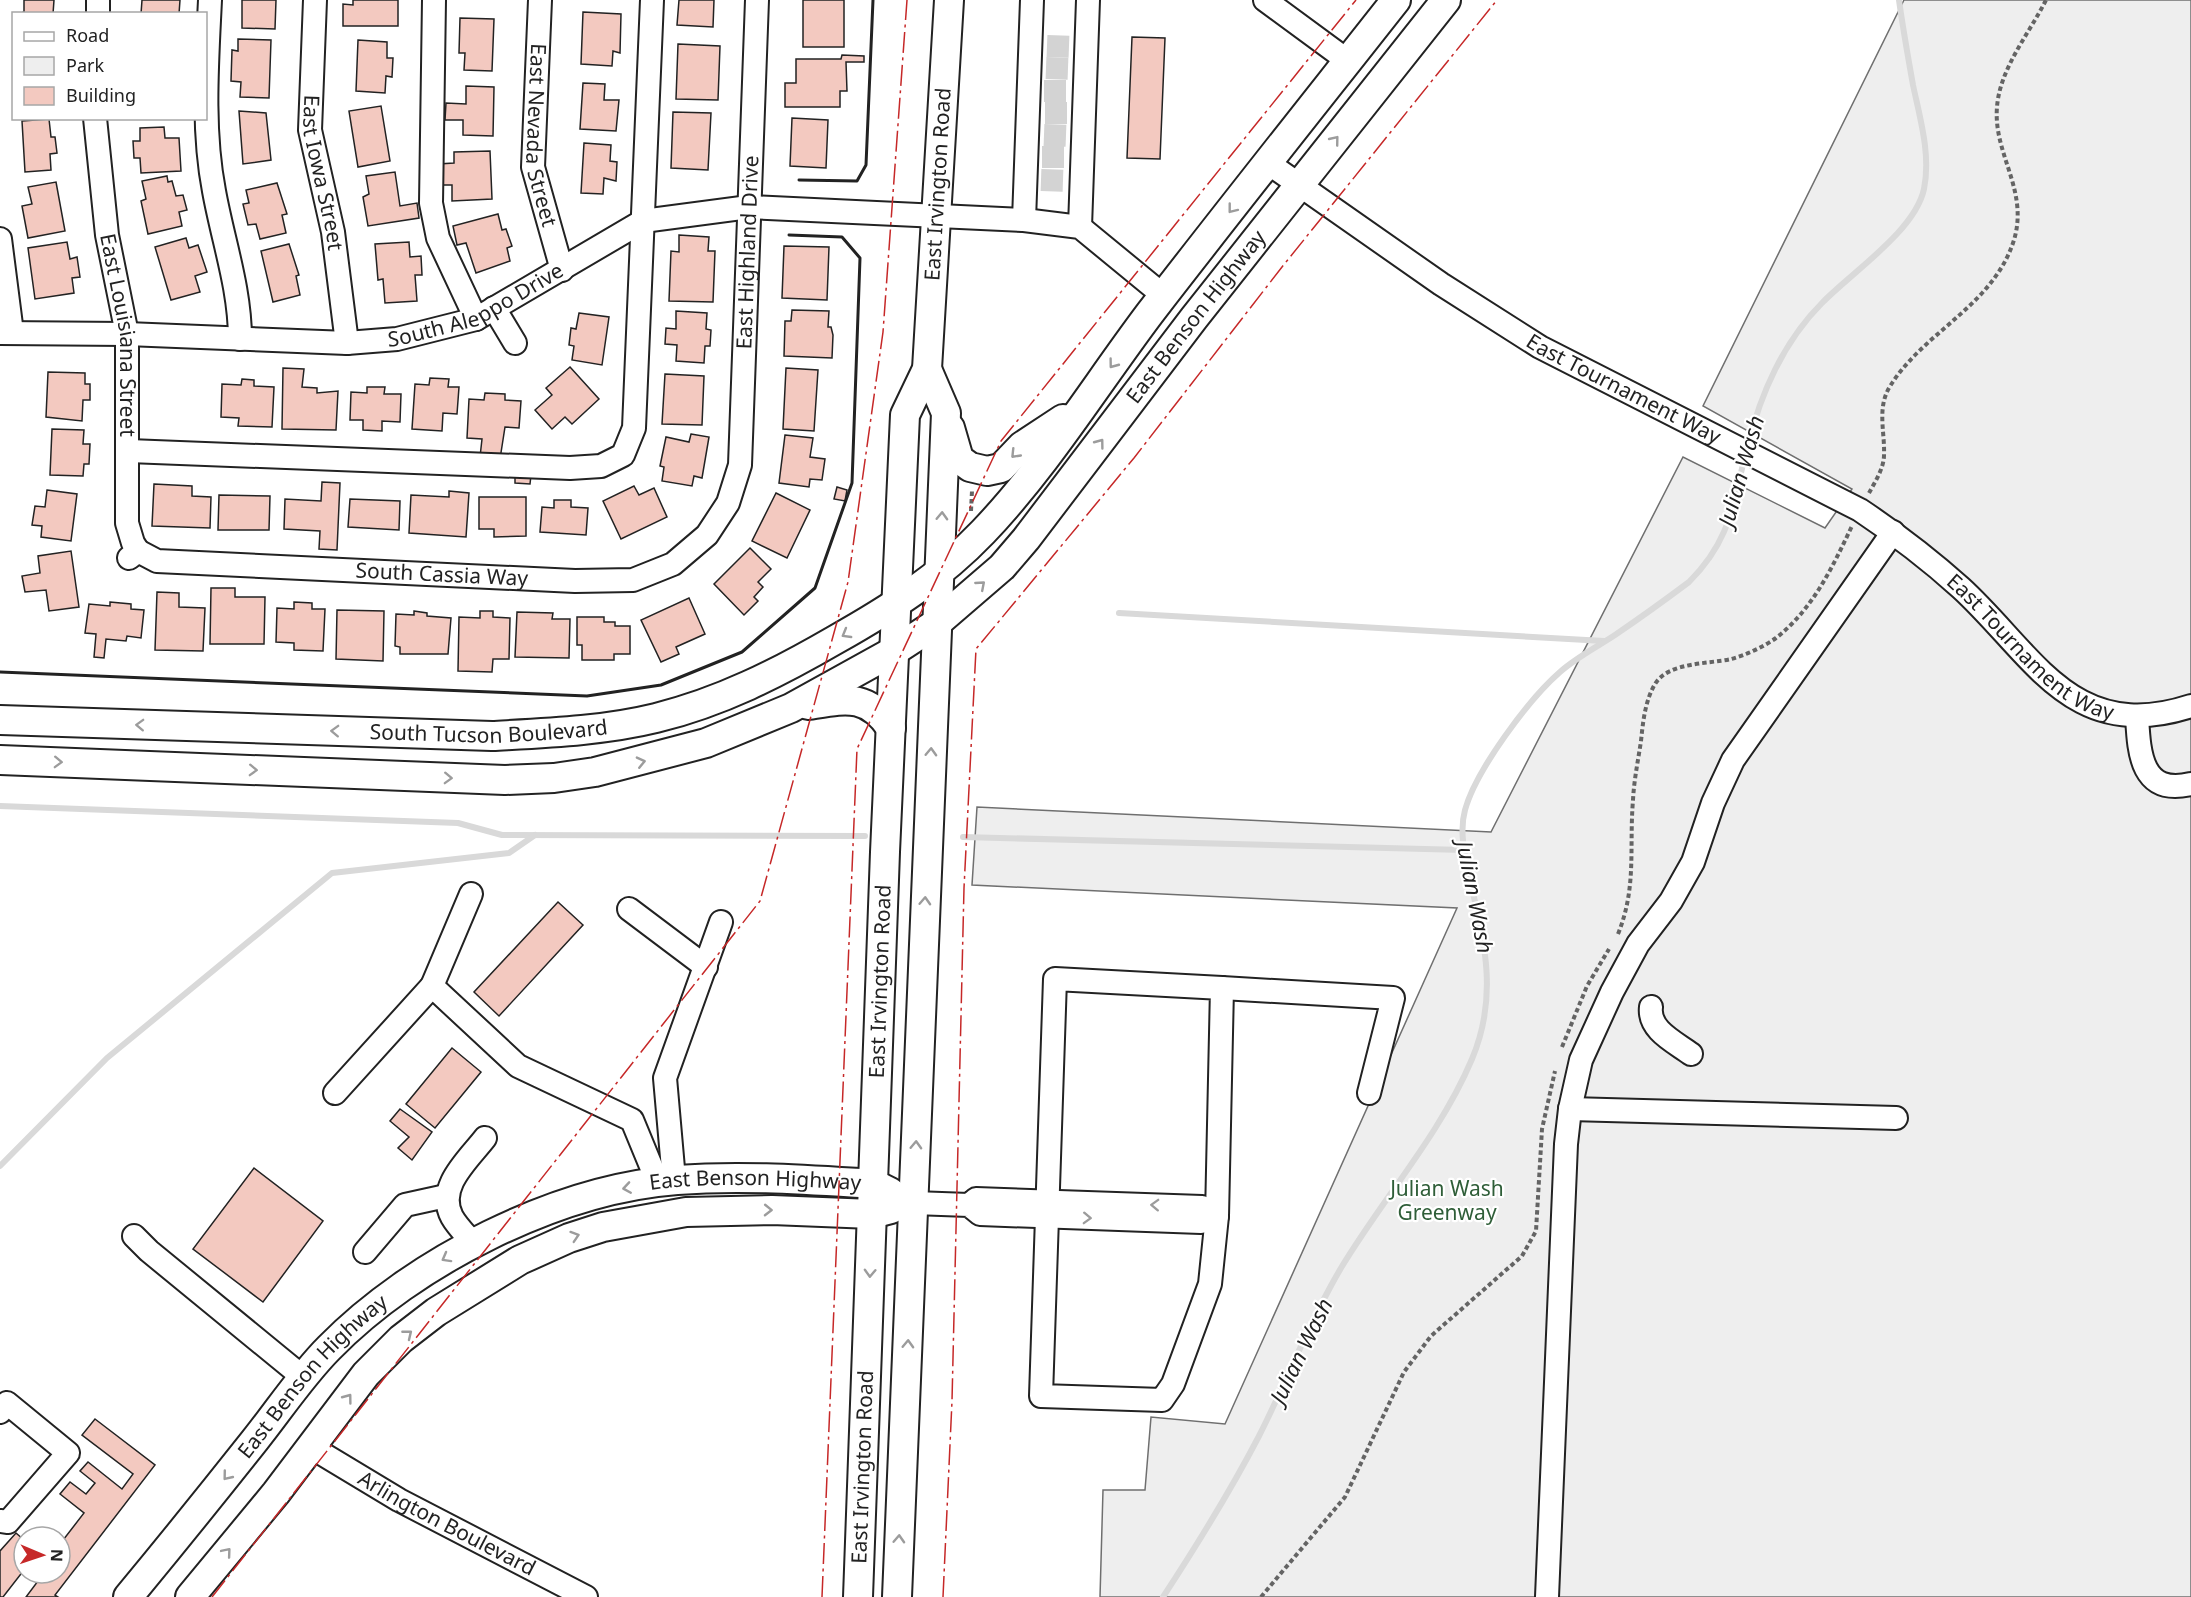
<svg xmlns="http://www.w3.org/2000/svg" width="2191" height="1597" font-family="'Noto Sans',sans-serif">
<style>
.green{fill:#eee;stroke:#6f6f6f;stroke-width:1.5}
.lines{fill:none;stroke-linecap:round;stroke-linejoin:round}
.stream{stroke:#d9d9d9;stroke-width:6}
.building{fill:#f3c9c0;stroke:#222;stroke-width:1.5}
.minor-tunnel{stroke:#d3d3d3;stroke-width:22;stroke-dasharray:22 11;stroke-linecap:butt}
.minor-casing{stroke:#222;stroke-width:26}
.major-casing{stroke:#222;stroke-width:32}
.path{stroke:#646464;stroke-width:4;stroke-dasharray:4.5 3;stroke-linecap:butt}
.minor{stroke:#fff;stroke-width:22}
.major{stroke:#fff;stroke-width:28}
.wall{stroke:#222;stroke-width:3}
.power{stroke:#c62828;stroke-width:1.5;stroke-dasharray:21 4.5 3 4.5;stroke-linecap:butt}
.oneway{stroke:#9c9c9c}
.labels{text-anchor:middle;stroke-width:4.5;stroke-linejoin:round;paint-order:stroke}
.street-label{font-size:21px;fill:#222;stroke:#fff}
.park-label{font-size:21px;fill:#2f5e38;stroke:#fff}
.water-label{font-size:22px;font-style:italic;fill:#222;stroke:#fff}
</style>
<rect width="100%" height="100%" fill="#fff"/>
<!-- green -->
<path class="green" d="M1904,0H2191V1597H1100L1103,1490H1145L1151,1417L1225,1424L1457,908L972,885L977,807L1491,832L1683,457L1825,528L1852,489L1703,406Z"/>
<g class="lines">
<!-- stream -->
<g class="stream">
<path d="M1748,446C1760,394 1784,341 1822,303C1852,272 1915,231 1924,189C1931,155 1920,118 1913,85C1908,57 1903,29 1899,0"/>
<path d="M1119,613L1604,641"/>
<path d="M0,806L458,823L502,835L865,836"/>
<path d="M963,837L1464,850"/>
<path d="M0,1166L107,1058L332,873L509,853L535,835"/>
<path d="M1163,1597C1197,1545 1230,1492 1259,1436C1287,1381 1309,1322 1341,1268C1383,1198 1440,1135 1472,1059C1499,995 1484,940 1469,876C1465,854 1459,832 1465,810C1476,770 1529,699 1560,672C1577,657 1597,647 1615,635C1640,618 1665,600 1689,582C1729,542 1732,509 1745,456"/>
</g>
</g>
<!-- building -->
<g class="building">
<path d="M24,0H54L53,14H18L24,12Z"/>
<path d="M142,0H180L179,14H141Z"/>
<path d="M242,0H276L275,29L242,28Z"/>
<path d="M353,0H398V26H343V4L353,5Z"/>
<path d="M679,0H714L713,27L677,25Z"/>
<rect x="803" y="0" width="41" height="47"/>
<path d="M583,12L621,14L620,53L613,51L612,66L581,64Z"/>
<path d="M460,18L494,19L492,71L464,70L465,53H459Z"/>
<path d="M1132,37L1165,38L1160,159L1127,158Z"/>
<path d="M238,39L271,40L269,98L240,97L241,82L231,81L232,50L238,51Z"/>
<path d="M358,40L387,42V58H393L392,77L386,76L385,93L356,91Z"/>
<path d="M678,44L720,46L718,100L676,99Z"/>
<path d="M842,55L864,56V62H846L847,91H840V107H785V83H796V59H841Z"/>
<path d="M583,83L605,84L604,100H619L616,131L580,129Z"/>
<path d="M466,86L494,87L493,136L463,135V120H445L446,103L466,104Z"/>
<path d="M381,106L390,161L358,167L349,111Z"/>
<path d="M239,111L266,113L271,160L243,164Z"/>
<path d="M673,112L711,113L708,170L671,168Z"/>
<path d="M792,118L828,120L826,168L790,166Z"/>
<path d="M49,119L51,137H55L57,153L50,154L51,170L25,172L22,121Z"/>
<path d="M164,127L165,138H179L181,171L141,173L140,158H134L133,141H140V128Z"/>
<path d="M584,143L611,145L610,161L617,162L616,181L604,178L603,194L581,193Z"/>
<path d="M490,151L492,199L452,201V185H439L438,164L454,163V152Z"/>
<path d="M395,172L400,206L417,203L419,218L368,226L363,197L369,194L366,176Z"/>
<path d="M167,176L168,182L172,181L176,196L183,195L187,210L179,212L182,226L148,234L141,201L146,199L142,181Z"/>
<path d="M56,182L65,231L28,238L22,206L32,204L28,187Z"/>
<path d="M277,183L287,214L282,215L286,233L260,239L256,224L248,225L243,204L249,203L246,190Z"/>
<path d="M498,214L502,230L506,229L512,246L507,248L510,261L476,273L466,243L457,245L453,226Z"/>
<path d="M679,235L709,237L708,251H715L713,302L669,301L671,251L679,252Z"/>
<path d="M186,238L189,248L198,245L207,272L195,276L200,292L171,300L155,247Z"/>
<path d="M67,242L70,259L77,257L80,277L72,278L74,293L35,299L28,248Z"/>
<path d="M409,242L410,257L421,256L422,275H415L417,301L385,303L383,279L378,280L375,244Z"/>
<path d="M289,244L299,275L296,276L300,295L273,302L261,251Z"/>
<path d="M784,246L829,247L827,300L782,298Z"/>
<path d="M792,310L829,311L828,327H831L833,335L832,358L784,356L785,321H791Z"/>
<path d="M676,311L707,313L706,329L711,330L710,346H705L704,363L676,361L677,345L665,344L666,328L676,329Z"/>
<path d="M579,313L609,317L602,365L572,360L574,346L569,345L571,328L576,329Z"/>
<path d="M570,367L599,399L572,424L565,417L552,429L535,410L552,395L546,388Z"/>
<path d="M283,368L304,369L302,387L317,388V393L338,391L336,430L282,429Z"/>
<path d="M786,368L818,370L814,431L783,429Z"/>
<path d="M48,372L85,373V384H90V400H83L82,421L46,417Z"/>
<path d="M665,374L704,376L702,425L662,424Z"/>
<path d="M430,378L449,379L448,387H459L457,414L443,413L442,431L412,429L415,384L429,385Z"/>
<path d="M242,379L254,380V386L274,387L272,427L238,426L239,418L221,417L222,384L241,385Z"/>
<path d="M367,387H385L384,394H401L400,422L382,421V431L363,430V420H350L351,392L367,393Z"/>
<path d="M485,393L505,394V400L521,401L519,428L505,427L500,459L480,457L482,439L467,438L469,399L484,400Z"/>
<path d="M52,429L84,430L83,444H90L89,464H84L83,476L50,475Z"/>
<path d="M691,434L709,437L702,478L694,476L692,486L662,481L664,467L660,466L666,437L689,442Z"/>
<path d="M785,435L813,438L810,457L825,459L822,480L810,479L809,487L779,483Z"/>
<path d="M515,475H531L530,484L515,483Z"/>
<path d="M322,482L340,483L337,550L319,549L320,531L284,529L285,499L321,501Z"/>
<path d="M154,484L192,486V496L211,497L210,528L152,526Z"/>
<path d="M634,486L639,495L654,488L667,517L621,539L603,501Z"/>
<path d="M837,487L847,490L845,501L834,499Z"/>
<path d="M47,490L77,494L71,541L41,537L42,526L32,525L35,506L45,507Z"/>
<path d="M449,491L469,493L466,537L409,533L411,495L449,497Z"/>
<path d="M776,493L810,510L787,558L752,541Z"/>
<path d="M219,495L270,496L269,530H218Z"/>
<path d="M479,497H526V536L494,537V529H479Z"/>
<path d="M350,499L400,501L399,530L348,527Z"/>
<path d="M554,500H571V507L588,508L586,535L540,532L542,507L554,508Z"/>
<path d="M750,548L771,569L758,582L763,587L754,597L758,601L744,615L714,584Z"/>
<path d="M71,551L79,607L49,611L46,590L25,592L22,576L40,573L38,556Z"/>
<path d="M211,588H235V597H265L264,644H210Z"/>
<path d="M157,592L179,593V607L205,608L203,651L155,650Z"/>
<path d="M689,598L705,634L676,647L679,654L661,662L641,620Z"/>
<path d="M110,602L131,604V609L144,610L141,638L127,636L126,641L106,639L104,658L94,657L96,634L85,633L89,604L110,606Z"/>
<path d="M294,602L312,603V609H325L323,651L294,650V643L276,642L277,608L294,609Z"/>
<path d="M337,610L384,611L383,661L336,659Z"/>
<path d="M414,611L427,613V616L451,618L448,654H400V647L395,646L396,614L414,615Z"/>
<path d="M480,611H493V617L510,618L509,659H493L492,672L458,671L459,617L480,618Z"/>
<path d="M517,612L553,613L552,619H570L569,658L515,657Z"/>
<path d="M577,617H604V622H615V626H630V654H614V660H582V645H577Z"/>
<path d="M558,902L583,925L499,1016L474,992Z"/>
<path d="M452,1048L481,1072L435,1128L406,1104Z"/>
<path d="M400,1109L432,1132L412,1160L398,1148L409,1137L390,1121Z"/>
<path d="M254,1168L323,1221L263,1302L193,1249Z"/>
<path d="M95,1419L155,1465L55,1595L58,1597H26L44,1573H60V1544L84,1513L60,1494L70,1482L86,1494L95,1483L80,1471L88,1462L122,1489L133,1474L82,1435Z"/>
<path d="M16,1533L24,1540V1570L3,1597H0V1551Z"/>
</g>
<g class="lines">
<!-- minor-tunnel -->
<g class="minor-tunnel">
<path d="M1047,46L1074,47"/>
<path d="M1046,68L1074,69"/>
<path d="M1044,91H1072"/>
<path d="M1045,113H1071"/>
<path d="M1044,135L1071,136"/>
<path d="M1042,157H1070"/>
<path d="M1041,180L1070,181"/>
</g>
<!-- minor casing -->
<g class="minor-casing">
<g id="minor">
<path d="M210,0C207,63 202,129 214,191C223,241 240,288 240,339"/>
<path id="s1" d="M315,0L310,130L333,232L347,343"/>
<path d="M434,0L431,203L438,238L476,319"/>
<path id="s2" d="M540,0L533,167L562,270"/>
<path d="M1265,0L1348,61"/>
<path d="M98,14V0"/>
<path id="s3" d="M95,118L107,235L127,334V523L133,543L138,551"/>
<path id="s4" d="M1268,163L1441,284L1540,347L1860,510C1896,534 1930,560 1961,588C2034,655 2072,745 2191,706"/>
<path d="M1024,220L1032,0"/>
<path d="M1080,227L1088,0"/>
<path d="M0,239L12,333"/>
<path d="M494,308L515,343"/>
<path id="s5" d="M0,333L127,334L347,343L397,339L476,319L643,221L749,207L1024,220L1080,227L1164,296"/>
<path d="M129,451L570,468L601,466L623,455L634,428L652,0"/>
<path id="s6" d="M129,558L138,551L157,561L575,581L633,580L673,564L707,535L728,503L740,465L757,0"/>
<path d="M2137,716C2139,751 2140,796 2191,784"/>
<path d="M629,909L706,967"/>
<path d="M1055,979L1222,988L1217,1216L1210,1284L1173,1384L1162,1400L1041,1396Z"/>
<path d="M432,986L471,894"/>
<path d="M1222,988L1393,998L1369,1093"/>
<path d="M1651,1007C1648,1030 1675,1042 1691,1054"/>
<path d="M335,1093L432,986L518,1066L632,1120L658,1183"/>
<path d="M1570,1109L1896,1118"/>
<path d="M674,1180L665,1078L721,922"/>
<path d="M914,1203L969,1205L980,1214L1201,1222L1217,1216L1202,1207L976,1199L969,1205"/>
<path d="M134,1236L149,1251L304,1378"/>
<path d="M473,1243C466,1235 457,1226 452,1217C436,1187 468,1160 485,1138"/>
<path d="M365,1252L405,1205L446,1196"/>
<path d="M0,1412L7,1403L68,1453L8,1522L0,1521"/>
<path id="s7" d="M311,1447L399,1500L586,1597"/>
<path d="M1547,1597L1566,1144L1570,1109L1581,1060L1612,992L1638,944L1671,901L1693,862L1713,803L1733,760L1893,532"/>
</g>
</g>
<!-- major casing -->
<g class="major-casing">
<g id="major">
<path d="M950,428L959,459L970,467L987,471L1001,468L1022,446L1063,419"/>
<path d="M808,705C846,699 867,693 891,728"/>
<path id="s8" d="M0,720L492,736C546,733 603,731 656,718C721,702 778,673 835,640C890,609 939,578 983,532C1046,466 1095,386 1150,313C1231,208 1314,104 1396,0"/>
<path id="s9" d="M0,760L505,780L554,778L595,772L706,743L791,708L894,651L937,623L1002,567L1026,539L1194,318L1446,0"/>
<path id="s10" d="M128,1597C171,1545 213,1493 255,1440C279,1410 302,1375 329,1348C413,1262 557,1189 677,1180C743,1175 808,1180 874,1184L890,1192"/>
<path d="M190,1597L276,1493L366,1374L401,1339L436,1312L520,1260L569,1238L603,1227L686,1212L772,1210L872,1214L891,1209"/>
<path id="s11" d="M858,1597L885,852L905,415L927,369L949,0"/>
<path d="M897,1597L946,413L927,369"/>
</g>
</g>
<!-- path -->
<g class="path">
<path d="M1869,493C1875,482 1884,468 1884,455C1885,433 1877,409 1889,388C1922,332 1993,307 2014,240C2029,190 1993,154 1997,107C2000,68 2029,34 2046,0"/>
<path d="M971,511L972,491"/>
<path d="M1618,934C1637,887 1629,849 1633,800C1634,780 1638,761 1641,741C1643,722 1645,701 1655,684C1668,662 1709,664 1731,659C1746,655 1763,647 1776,638C1813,609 1832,568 1852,526"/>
<path d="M1562,1047L1587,986L1609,949"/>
<path d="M1261,1597L1345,1497L1404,1372L1431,1336L1522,1256L1536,1231L1542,1129L1555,1071"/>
</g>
<!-- minor -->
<use href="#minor" class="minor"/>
<!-- major -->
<use href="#major" class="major"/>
<!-- wall -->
<g class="wall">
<path d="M799,180L857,181L866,165L873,0"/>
<path d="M0,672L587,696L661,685L742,652L815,588L852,483L860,258L842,237L789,235"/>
</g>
<!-- power -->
<g class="power">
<path d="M212,1597L760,901L848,582L883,332L907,0"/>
<path d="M822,1597L857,749L1001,441L1356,0"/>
<path d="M943,1597L952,1401L964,888L976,649L1134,458L1282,267L1497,0"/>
</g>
</g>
<!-- one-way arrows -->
<defs><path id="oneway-chevron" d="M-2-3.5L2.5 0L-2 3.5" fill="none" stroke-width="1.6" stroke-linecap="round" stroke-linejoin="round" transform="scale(1.5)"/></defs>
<g class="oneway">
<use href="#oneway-chevron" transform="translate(1335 140) rotate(-51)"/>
<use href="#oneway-chevron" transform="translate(1232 209) rotate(128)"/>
<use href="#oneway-chevron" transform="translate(1113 364) rotate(127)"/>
<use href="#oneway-chevron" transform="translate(1100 443) rotate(-53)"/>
<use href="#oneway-chevron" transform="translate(1015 454) rotate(134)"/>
<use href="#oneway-chevron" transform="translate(942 516) rotate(-88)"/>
<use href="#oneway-chevron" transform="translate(981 585) rotate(-41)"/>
<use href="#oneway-chevron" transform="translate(846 634) rotate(150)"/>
<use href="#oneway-chevron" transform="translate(140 725) rotate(-178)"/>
<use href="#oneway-chevron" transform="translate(335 731) rotate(-178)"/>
<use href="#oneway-chevron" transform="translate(931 752) rotate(-88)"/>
<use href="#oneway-chevron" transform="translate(58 762) rotate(2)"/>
<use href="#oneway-chevron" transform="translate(641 762) rotate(-13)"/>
<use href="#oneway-chevron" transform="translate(253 770) rotate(2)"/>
<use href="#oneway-chevron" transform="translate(448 778) rotate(2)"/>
<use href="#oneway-chevron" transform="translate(925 901) rotate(-87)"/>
<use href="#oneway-chevron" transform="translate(916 1145) rotate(-88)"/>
<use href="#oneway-chevron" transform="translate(627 1188) rotate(171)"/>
<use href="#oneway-chevron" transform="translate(1155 1205) rotate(-178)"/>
<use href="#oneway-chevron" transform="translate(768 1210) rotate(1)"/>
<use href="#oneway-chevron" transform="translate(1087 1218) rotate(2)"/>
<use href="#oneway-chevron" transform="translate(575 1236) rotate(-18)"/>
<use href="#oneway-chevron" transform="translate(446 1258) rotate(151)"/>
<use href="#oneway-chevron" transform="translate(870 1273) rotate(92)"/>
<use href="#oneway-chevron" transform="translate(408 1334) rotate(-39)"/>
<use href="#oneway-chevron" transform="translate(908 1344) rotate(-88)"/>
<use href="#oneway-chevron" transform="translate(348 1398) rotate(-53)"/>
<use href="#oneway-chevron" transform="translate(227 1476) rotate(129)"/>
<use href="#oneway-chevron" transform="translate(899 1539) rotate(-87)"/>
<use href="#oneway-chevron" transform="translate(227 1552) rotate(-50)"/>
</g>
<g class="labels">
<!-- street labels -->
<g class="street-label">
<text dy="7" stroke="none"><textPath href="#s2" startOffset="136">East Nevada Street</textPath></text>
<text dy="7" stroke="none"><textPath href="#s1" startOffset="174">East Iowa Street</textPath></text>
<text dy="7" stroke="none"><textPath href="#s11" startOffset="1419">East Irvington Road</textPath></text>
<text dy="7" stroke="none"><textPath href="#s6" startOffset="888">East Highland Drive</textPath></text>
<text dy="7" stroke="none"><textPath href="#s5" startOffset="483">South Aleppo Drive</textPath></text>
<text dy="7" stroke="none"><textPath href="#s9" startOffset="1374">East Benson Highway</textPath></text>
<text dy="7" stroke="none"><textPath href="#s3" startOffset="219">East Louisiana Street</textPath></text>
<text dy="7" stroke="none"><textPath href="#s4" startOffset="422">East Tournament Way</textPath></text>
<text dy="7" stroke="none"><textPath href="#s6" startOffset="318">South Cassia Way</textPath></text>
<text dy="7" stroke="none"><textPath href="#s4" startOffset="908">East Tournament Way</textPath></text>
<text dy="7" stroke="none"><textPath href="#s8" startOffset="489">South Tucson Boulevard</textPath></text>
<text dy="7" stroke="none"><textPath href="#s11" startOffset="616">East Irvington Road</textPath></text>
<text dy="7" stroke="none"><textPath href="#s10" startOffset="792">East Benson Highway</textPath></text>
<text dy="7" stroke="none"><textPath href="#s10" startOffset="288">East Benson Highway</textPath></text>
<text dy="7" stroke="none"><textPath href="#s11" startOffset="130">East Irvington Road</textPath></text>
<text dy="7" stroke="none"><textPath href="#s7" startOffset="156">Arlington Boulevard</textPath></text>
</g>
<!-- park labels -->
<g class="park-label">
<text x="1447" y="1196">Julian Wash<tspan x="1447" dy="24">Greenway</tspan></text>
</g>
<!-- water labels -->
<g class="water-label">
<text transform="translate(1741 471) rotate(-74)" y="8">Julian Wash</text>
<text transform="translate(1475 897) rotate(79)" y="8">Julian Wash</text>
<text transform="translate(1301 1351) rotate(-64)" y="8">Julian Wash</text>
</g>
</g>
<!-- legend -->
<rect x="12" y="12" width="195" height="108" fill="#ffffff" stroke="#a7a7a7" stroke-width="1.5"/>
<rect x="24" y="32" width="30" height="9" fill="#ffffff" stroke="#a7a7a7" stroke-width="1.5"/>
<text x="66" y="42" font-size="18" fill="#222222">Road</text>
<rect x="24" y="57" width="30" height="18" fill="#eeeeee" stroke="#a7a7a7" stroke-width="1.5"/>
<text x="66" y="72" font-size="18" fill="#222222">Park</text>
<rect x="24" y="87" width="30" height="18" fill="#f3c9c0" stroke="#a7a7a7" stroke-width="1.5"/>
<text x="66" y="102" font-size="18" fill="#222222">Building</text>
<!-- north arrow -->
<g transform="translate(42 1555) rotate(92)"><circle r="28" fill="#ffffff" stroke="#a7a7a7" stroke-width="1.5"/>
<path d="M0-4.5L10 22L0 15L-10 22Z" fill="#c62828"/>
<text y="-9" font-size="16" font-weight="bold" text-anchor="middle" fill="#222222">N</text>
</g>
</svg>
